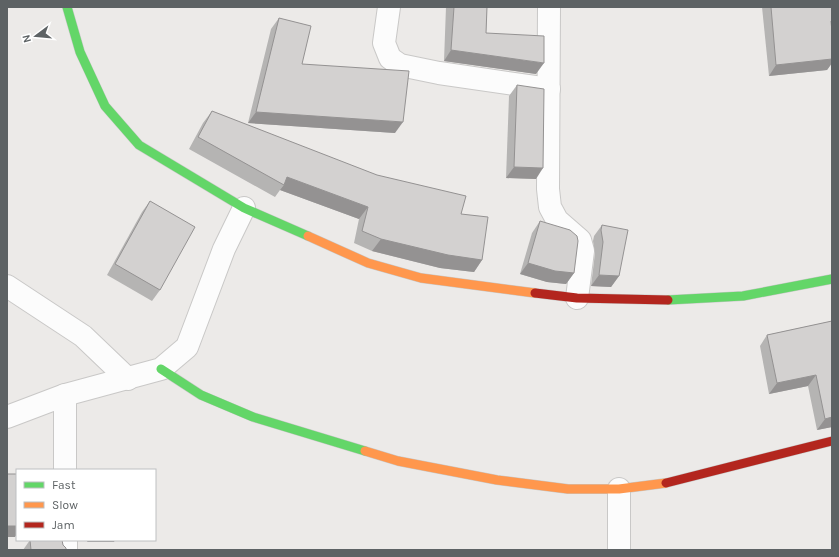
<svg xmlns="http://www.w3.org/2000/svg" width="839" height="557" font-family="Karla,sans-serif">
<style>
.lines{fill:none;stroke-linecap:round;stroke-linejoin:round}
.street-casing{stroke:#c9c8c7;stroke-width:24}
.fast-casing{stroke:#c8c8c7;stroke-width:10}
.slow-casing{stroke:#c8c8c7;stroke-width:10}
.jam-casing{stroke:#c8c8c7;stroke-width:10}
.street{stroke:#fcfcfc;stroke-width:22}
.fast{stroke:#63d668;stroke-width:9}
.slow{stroke:#ff974d;stroke-width:9}
.jam{stroke:#b3261e;stroke-width:9}
.wall{fill:#b5b4b3}
.shaded-wall{fill:#949292}
.building{fill:#d3d1d0;stroke:#949292}
</style>
<rect width="100%" height="100%" fill="#eceae8"/>
<g class="lines">
<!-- street casing -->
<g class="street-casing">
<g id="street">
<path d="M389,7L384,43L390,58L400,65L439,73L549,89"/>
<path d="M549,7L548,189L550,207L557,220L580,240L583,251L577,298"/>
<path d="M7,286L83,336L128,379"/>
<path d="M65,395V470"/>
<path d="M7,417L65,395L161,369L187,347L224,249L244,208"/>
<path d="M66,540V550"/>
<path d="M619,550V489"/>
</g>
</g>
<!-- fast casing -->
<g class="fast-casing">
<g id="fast">
<path d="M67,7L80,52L105,106L139,145L244,208L308,236"/>
<path d="M668,300L743,296L832,279"/>
<path d="M161,369L201,395L253,417L365,451"/>
</g>
</g>
<!-- slow casing -->
<g class="slow-casing">
<g id="slow">
<path d="M308,236L368,263L421,278L535,293"/>
<path d="M365,451L398,461L497,480L568,489H619L666,483"/>
</g>
</g>
<!-- jam casing -->
<g class="jam-casing">
<g id="jam">
<path d="M535,293L577,298L668,300"/>
<path d="M666,483L832,441"/>
</g>
</g>
<!-- street -->
<use href="#street" class="street"/>
<!-- fast -->
<use href="#fast" class="fast"/>
<!-- slow -->
<use href="#slow" class="slow"/>
<!-- jam -->
<use href="#jam" class="jam"/>
</g>
<!-- wall -->
<g class="wall">
<path d="M446,7H487L486,33L536,74L444,61Z"/>
<path d="M762,7H832V63L827,70L769,76Z"/>
<path d="M279,18L302,64L395,133L248,123L271,29Z"/>
<path d="M517,85L536,179L506,178L509,96Z"/>
<path d="M212,111L461,214L482,260L474,272L440,268L372,251L354,243L359,219L280,190L275,197L189,149L203,123Z"/>
<path d="M150,201L160,290L152,301L107,275L142,212Z"/>
<path d="M540,221L574,273L566,284L547,282L520,274L532,233Z"/>
<path d="M602,225L619,276L611,287L591,286L595,253L593,241L594,236Z"/>
<path d="M832,321V427L817,430L808,386L769,394L760,346L767,335Z"/>
<path d="M30,540H62L63,545L66,550H23Z"/>
</g>
<!-- shaded-wall -->
<g class="shaded-wall">
<path d="M451,50L544,63L536,74L444,61Z"/>
<path d="M832,59V63L827,70L769,76L776,65Z"/>
<path d="M256,112L403,122L395,133L248,123Z"/>
<path d="M514,167L543,168L536,179L506,178Z"/>
<path d="M287,177L368,207L359,219L280,190L284,185Z"/>
<path d="M381,239L482,260L474,272L440,268L372,251Z"/>
<path d="M528,263L574,273L566,284L547,282L520,274Z"/>
<path d="M599,275L619,276L611,287L591,286Z"/>
<path d="M816,375L808,386L769,394L777,383Z"/>
<path d="M832,417V427L817,430L825,419Z"/>
<path d="M7,526H17V534L15,537H7Z"/>
<path d="M88,540H115L114,542H87Z"/>
</g>
<!-- building -->
<g class="building">
<path d="M454,7H487L486,33L544,36V63L451,50Z"/>
<path d="M771,7H832V21H831L832,32V59L776,65Z"/>
<path d="M279,18L311,26L302,64L409,71L403,122L256,112Z"/>
<path d="M517,85L544,89L543,168L514,167Z"/>
<path d="M212,111L377,175L466,196L461,214L488,217L482,260L448,255L381,239L362,231L368,207L287,177L284,185L198,137Z"/>
<path d="M150,201L195,227L160,290L115,264Z"/>
<path d="M540,221L570,230L577,236L578,241L574,273L555,271L528,263Z"/>
<path d="M602,225L628,230L619,276L599,275L603,242L601,230Z"/>
<path d="M832,321V417L825,419L816,375L777,383L767,335Z"/>
<rect x="7" y="474" width="10" height="52"/>
<path d="M30,540H62L63,545L66,548V550H31Z"/>
</g>
<!-- border -->
<rect width="839" height="557" fill="none" stroke="#5d6264" stroke-width="16"/>
<!-- legend -->
<rect x="16" y="469" width="140" height="72" fill="#ffffff" stroke="#bec0c1"/>
<rect x="24" y="482" width="20" height="6" fill="#63d668" stroke="#bec0c1"/>
<text x="52" y="489" font-size="12" fill="#5d6264">Fast</text>
<rect x="24" y="502" width="20" height="6" fill="#ff974d" stroke="#bec0c1"/>
<text x="52" y="509" font-size="12" fill="#5d6264">Slow</text>
<rect x="24" y="522" width="20" height="6" fill="#b3261e" stroke="#bec0c1"/>
<text x="52" y="529" font-size="12" fill="#5d6264">Jam</text>
<!-- north arrow -->
<g transform="translate(36 36) rotate(254)" stroke="#ffffff" stroke-width="3" paint-order="stroke">
<path d="M0-3L7 15L0 10L-7 15Z" fill="#5d6264"/>
<text y="-6" font-size="11" font-weight="bold" text-anchor="middle" fill="#5d6264">N</text>
</g>
</svg>
